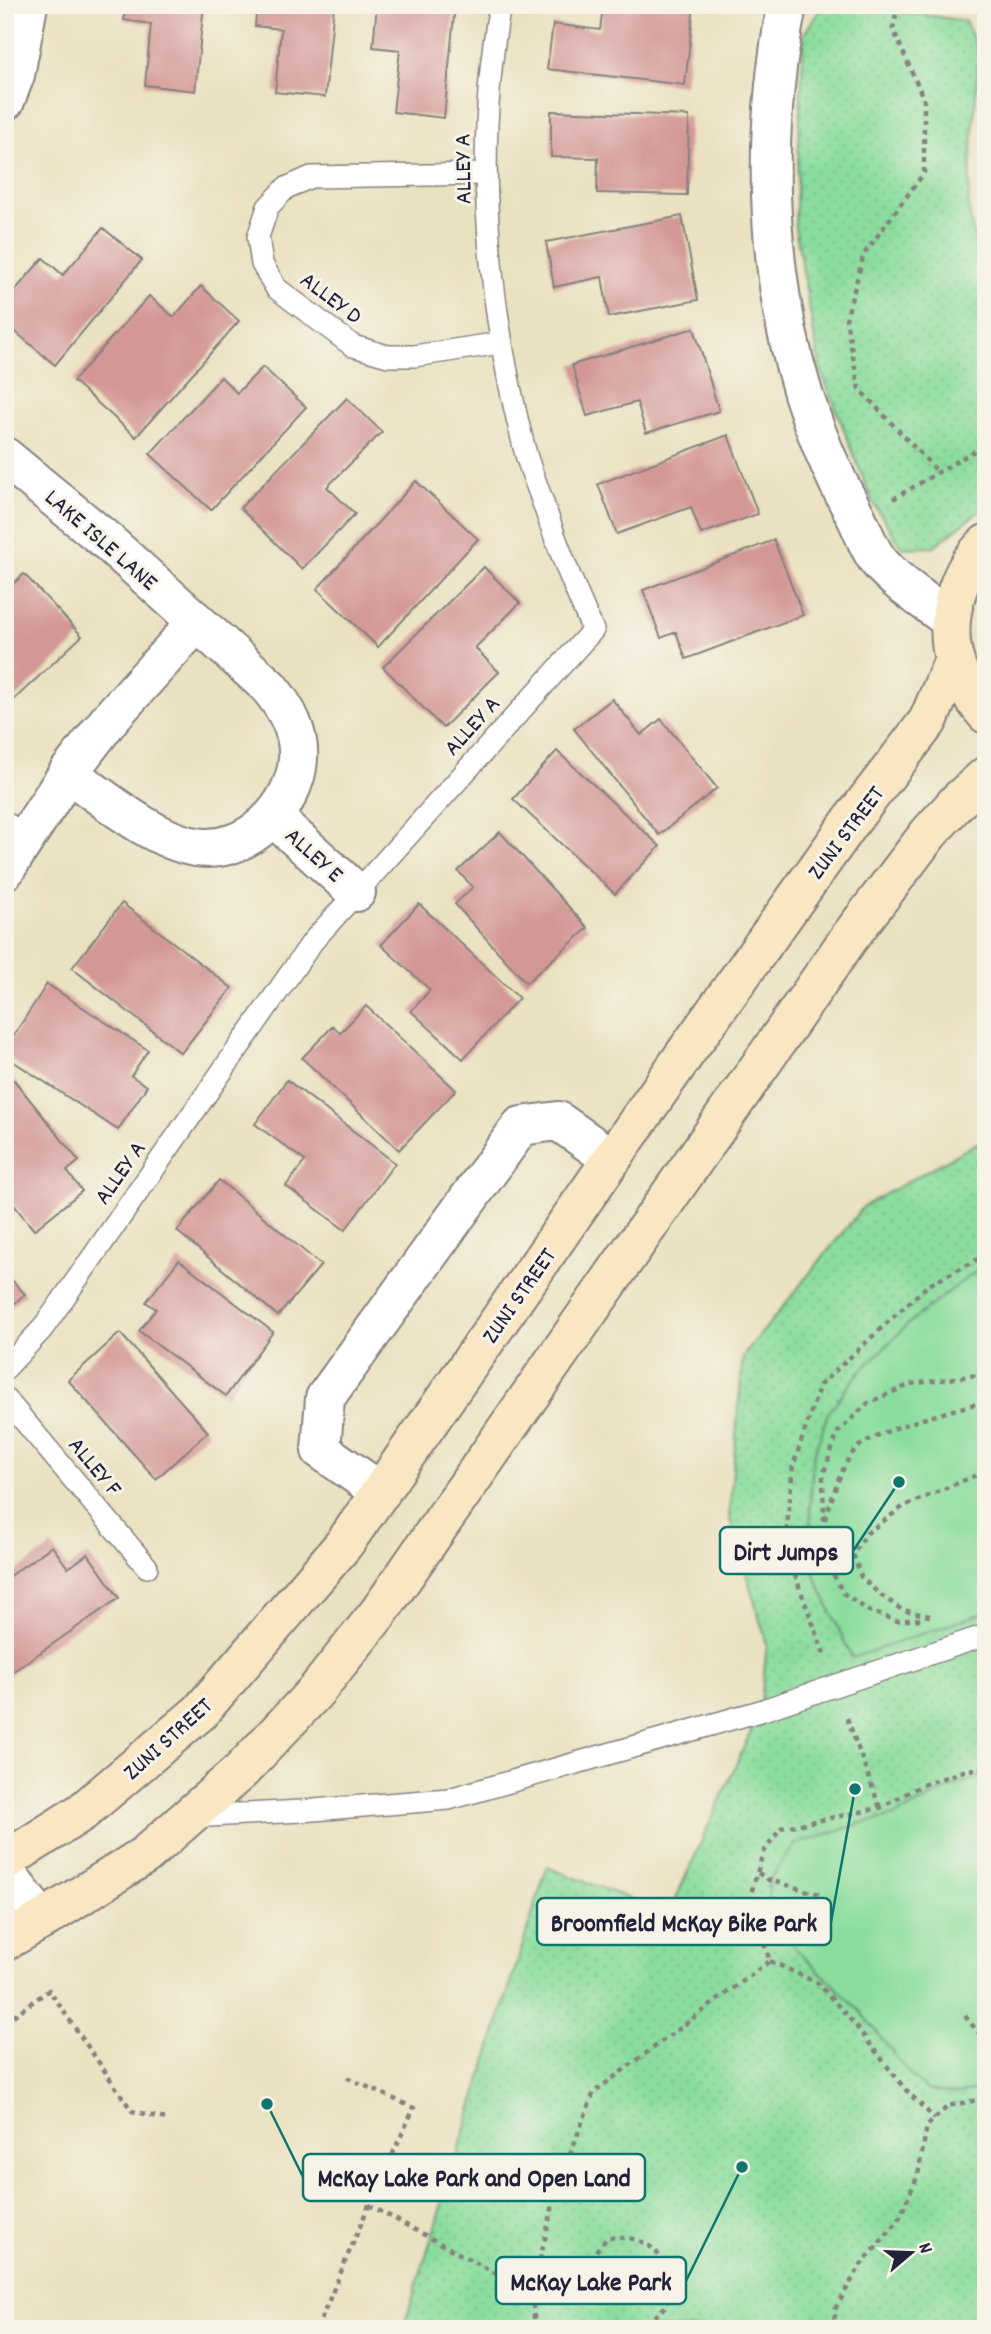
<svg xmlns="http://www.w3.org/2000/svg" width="991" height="2334" font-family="Dekko,sans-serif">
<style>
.green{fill:url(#green-dots);stroke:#56806c;stroke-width:2}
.pitch{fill:#8bdd9e;stroke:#56806c;stroke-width:2}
.building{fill:#d39795}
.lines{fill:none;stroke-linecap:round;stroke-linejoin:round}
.lane-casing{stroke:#86827e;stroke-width:24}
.street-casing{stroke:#86827e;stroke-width:42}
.secondary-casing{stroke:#86827e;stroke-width:42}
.path{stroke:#86827e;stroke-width:4.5;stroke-dasharray:5 5;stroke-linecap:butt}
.lane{stroke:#fff;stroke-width:21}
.street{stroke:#fff;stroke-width:38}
.secondary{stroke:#f9e7c3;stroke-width:38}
.labels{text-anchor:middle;stroke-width:6;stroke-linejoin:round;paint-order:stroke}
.street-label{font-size:24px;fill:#22223b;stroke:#f7f3e8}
.leader{fill:none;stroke:#0f766e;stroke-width:2.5}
.callout-dot{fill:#0f766e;stroke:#f7f3e8;stroke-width:2.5}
.callout{fill:#f7f3e8;stroke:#0f766e;stroke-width:2.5}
.callout-label{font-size:26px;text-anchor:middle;font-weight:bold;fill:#22223b}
</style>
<defs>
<pattern id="green-dots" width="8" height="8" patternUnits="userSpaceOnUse" patternTransform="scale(1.75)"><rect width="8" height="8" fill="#8bdd9e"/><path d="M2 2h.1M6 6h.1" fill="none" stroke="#78bd89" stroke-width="1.8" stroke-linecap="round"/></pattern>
</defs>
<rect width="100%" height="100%" fill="#f7f3e8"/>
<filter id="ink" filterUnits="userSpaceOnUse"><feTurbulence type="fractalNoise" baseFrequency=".0143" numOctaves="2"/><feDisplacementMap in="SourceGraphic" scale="14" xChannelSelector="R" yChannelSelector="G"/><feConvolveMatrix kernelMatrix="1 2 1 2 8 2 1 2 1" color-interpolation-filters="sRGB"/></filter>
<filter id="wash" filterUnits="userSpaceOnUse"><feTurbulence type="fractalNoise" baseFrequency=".00686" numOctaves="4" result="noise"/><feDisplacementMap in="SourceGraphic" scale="28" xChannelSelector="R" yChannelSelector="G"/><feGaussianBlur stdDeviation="1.57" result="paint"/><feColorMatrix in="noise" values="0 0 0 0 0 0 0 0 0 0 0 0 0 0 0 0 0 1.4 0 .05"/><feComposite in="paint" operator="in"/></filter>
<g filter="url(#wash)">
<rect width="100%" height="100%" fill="#eae1c0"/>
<!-- green -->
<g class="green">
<path d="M823,5H857L965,21L979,52L968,206L986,298V506L933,547L902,548L872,501L820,368L795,226L804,34Z"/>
<path d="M986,1138V2329H403L547,1867L669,1914L760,1711L767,1644L729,1516L743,1356L864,1206Z"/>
</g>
<!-- pitch -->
<g class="pitch">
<path d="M986,1267V1612L852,1658L814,1574L810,1507L813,1458L828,1413L856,1376L909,1323L969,1276Z"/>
<path d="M980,1777H986V2088L958,2094L928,2090L914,2079L859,2010L775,1928L769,1911V1880L795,1844L862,1823L894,1816L959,1784Z"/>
</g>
<g id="blocks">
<!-- building -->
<g class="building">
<path d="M126,5H204L195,91L145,85L151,24L124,20Z"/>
<path d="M257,5H334L325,97L275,92L281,29L255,26Z"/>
<path d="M377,5H455L444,118L393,112L400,50L373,47Z"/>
<path d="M603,5H694L685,85L547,69L553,24L600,30Z"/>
<path d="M551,111L689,116L687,195L597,193L598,158L551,157Z"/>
<path d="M682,216L698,300L609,317L602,277L554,287L546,242Z"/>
<path d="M103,228L142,260L55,365L5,323V302L43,258L63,275Z"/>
<path d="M201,286L239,321L136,437L73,381L149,296L174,317Z"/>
<path d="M694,328L719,411L646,433L637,402L587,416L572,365Z"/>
<path d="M263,367L306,407L211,510L150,454L221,377L237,393Z"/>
<path d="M347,398L382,432L327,487L355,514L302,569L240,508Z"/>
<path d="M728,435L758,514L701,534L691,507L617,534L598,484Z"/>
<path d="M416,481L478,539L378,647L317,589Z"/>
<path d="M774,540L803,615L686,659L676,632L661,638L643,590Z"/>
<path d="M484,567L520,603L475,648L499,672L443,728L383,667Z"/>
<path d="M24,574L82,636L5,708V591Z"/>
<path d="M612,699L641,735L661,719L717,788L659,835L574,729Z"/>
<path d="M557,751L660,846L615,894L513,799Z"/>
<path d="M500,832L588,928L526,983L455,904L473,887L458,871Z"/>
<path d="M122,903L232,988L181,1053L72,968Z"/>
<path d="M419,904L519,998L463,1059L411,1011L430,990L381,945Z"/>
<path d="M47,984L148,1050L131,1076L147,1086L118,1130L5,1056V1049Z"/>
<path d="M366,1006L456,1090L399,1150L302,1058L333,1026L340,1033Z"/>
<path d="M14,1080L79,1161L67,1171L82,1191L34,1230L5,1194V1086Z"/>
<path d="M287,1080L395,1163L345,1230L286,1186L305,1161L255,1124Z"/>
<path d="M219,1180L321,1265L278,1316L177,1231Z"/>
<path d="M179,1260L273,1332L226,1396L139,1331L156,1309L146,1302Z"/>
<path d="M5,1273L25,1294L5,1312Z"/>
<path d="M120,1333L208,1432L156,1479L68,1380Z"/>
<path d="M52,1546L68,1568L88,1554L119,1598L5,1677V1579Z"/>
</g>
</g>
</g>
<g filter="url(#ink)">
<use href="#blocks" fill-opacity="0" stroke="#86827e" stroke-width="2"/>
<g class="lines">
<!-- lane casing -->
<g class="lane-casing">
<g id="lane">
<path d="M486,174L311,177L286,188L268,207L258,237L262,264L276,288L353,346L388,356H414L501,343"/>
<path d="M5,822L26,838"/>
<path d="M5,1369L43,1328L313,941L593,630C573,586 556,542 541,497C535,480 528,464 524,447C487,303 474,151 500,5"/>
<path d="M5,1398L147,1567"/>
<path d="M191,1817L301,1811L449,1799L760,1711L986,1635"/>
</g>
</g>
<!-- street casing -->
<g class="street-casing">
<g id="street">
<path d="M787,5C754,174 769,359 853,511C862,527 868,549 880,563C899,585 927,602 950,620"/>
<path d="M5,101L15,75L28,5"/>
<path d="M5,457L108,542L268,686C285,706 300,732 298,759C295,807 247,855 196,847C153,840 104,798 68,773"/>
<path d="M273,817L356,892"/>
<path d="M5,870L68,773L112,716L197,622"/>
<path d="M381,1492L321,1450L325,1398L521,1126L558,1121L612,1159"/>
<path d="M5,1872L42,1920"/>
</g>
</g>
<!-- secondary casing -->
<g class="secondary-casing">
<g id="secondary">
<path d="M986,544C956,572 943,623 955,662C961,682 973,698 986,714"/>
<path d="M5,1861L82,1812L200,1712L344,1544L684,1055L854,817L928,721L954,660"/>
<path d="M5,1941L42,1920L145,1855L242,1770L316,1691L379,1612L849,938L929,833L958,801L986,776"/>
</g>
</g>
<!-- path -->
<g class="path">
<path d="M898,5L893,29L924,100V173L864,254L846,319L859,389L939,473"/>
<path d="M893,499L986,444"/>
<path d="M825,1519C832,1499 841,1466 855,1450C872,1430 958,1409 986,1401"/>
<path d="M930,1616L902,1610L878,1593L861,1577L853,1554L867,1533L904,1506L986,1471"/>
<path d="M920,1619L897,1621L869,1611L843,1593L831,1570L824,1523L823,1475L838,1432L868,1403L911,1384L986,1374"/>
<path d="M824,1654L785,1548L793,1466L820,1385L927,1286L986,1255"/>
<path d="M847,1718L880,1808"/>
<path d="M758,1873L769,1880L819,1894"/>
<path d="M770,1961L818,1983L856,2026L905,2089L935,2119"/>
<path d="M965,2016L986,2042"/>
<path d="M5,2022L49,1990L132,2111L166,2119"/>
<path d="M369,2205L532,2293"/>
<path d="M317,2329L369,2205L414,2108L346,2077"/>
<path d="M535,2329L532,2293L557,2188L594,2092L770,1961L749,1900L763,1853L781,1828L880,1808L922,1785L967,1770L986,1768"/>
<path d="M627,2329C638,2326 653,2320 661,2311C682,2292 667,2256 646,2244C635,2237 620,2238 608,2237L594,2253L597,2276C610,2287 621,2284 637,2280"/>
<path d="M834,2329L835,2309L860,2266L898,2221L918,2175L927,2126L948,2106L986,2098"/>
</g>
<!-- lane -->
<use href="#lane" class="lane"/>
<!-- street -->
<use href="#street" class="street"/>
<!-- secondary -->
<use href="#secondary" class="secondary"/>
</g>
</g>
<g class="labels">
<!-- street labels -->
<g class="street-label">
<text transform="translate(462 169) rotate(-91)" y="8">ALLEY A</text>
<text transform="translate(332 297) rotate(37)" y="8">ALLEY D</text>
<text transform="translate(102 539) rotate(41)" y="8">LAKE ISLE LANE</text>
<text transform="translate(471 725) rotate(-48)" y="8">ALLEY A</text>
<text transform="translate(845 832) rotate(-53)" y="8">ZUNI STREET</text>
<text transform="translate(315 854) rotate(42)" y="8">ALLEY E</text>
<text transform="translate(119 1172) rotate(-55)" y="8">ALLEY A</text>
<text transform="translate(518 1295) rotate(-55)" y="8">ZUNI STREET</text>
<text transform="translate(96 1466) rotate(50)" y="8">ALLEY F</text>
<text transform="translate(167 1738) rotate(-42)" y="8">ZUNI STREET</text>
</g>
</g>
<!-- callouts -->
<path class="leader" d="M899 1482L853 1551M855 1789L831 1922M267 2104L303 2177M742 2167L686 2281"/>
<g class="callout-dot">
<circle cx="899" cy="1482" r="7"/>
<circle cx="855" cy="1789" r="7"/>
<circle cx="267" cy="2104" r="7"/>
<circle cx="742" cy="2167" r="7"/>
</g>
<g class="callout">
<rect x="720" y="1527" width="133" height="47" rx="7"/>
<rect x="537" y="1898" width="294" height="47" rx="7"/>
<rect x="303" y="2154" width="342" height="47" rx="7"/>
<rect x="496" y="2257" width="190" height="47" rx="7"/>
</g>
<g class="callout-label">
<text x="786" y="1560">Dirt Jumps</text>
<text x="684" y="1931">Broomfield McKay Bike Park</text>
<text x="474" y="2186">McKay Lake Park and Open Land</text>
<text x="591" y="2290">McKay Lake Park</text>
</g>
<!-- margin -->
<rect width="991" height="2334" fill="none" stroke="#f7f3e8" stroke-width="28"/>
<!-- north arrow -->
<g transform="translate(911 2253) rotate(71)" stroke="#f7f3e8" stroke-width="5" paint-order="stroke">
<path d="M0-5L12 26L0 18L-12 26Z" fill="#22223b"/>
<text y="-10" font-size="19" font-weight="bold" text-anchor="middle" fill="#22223b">N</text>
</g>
</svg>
